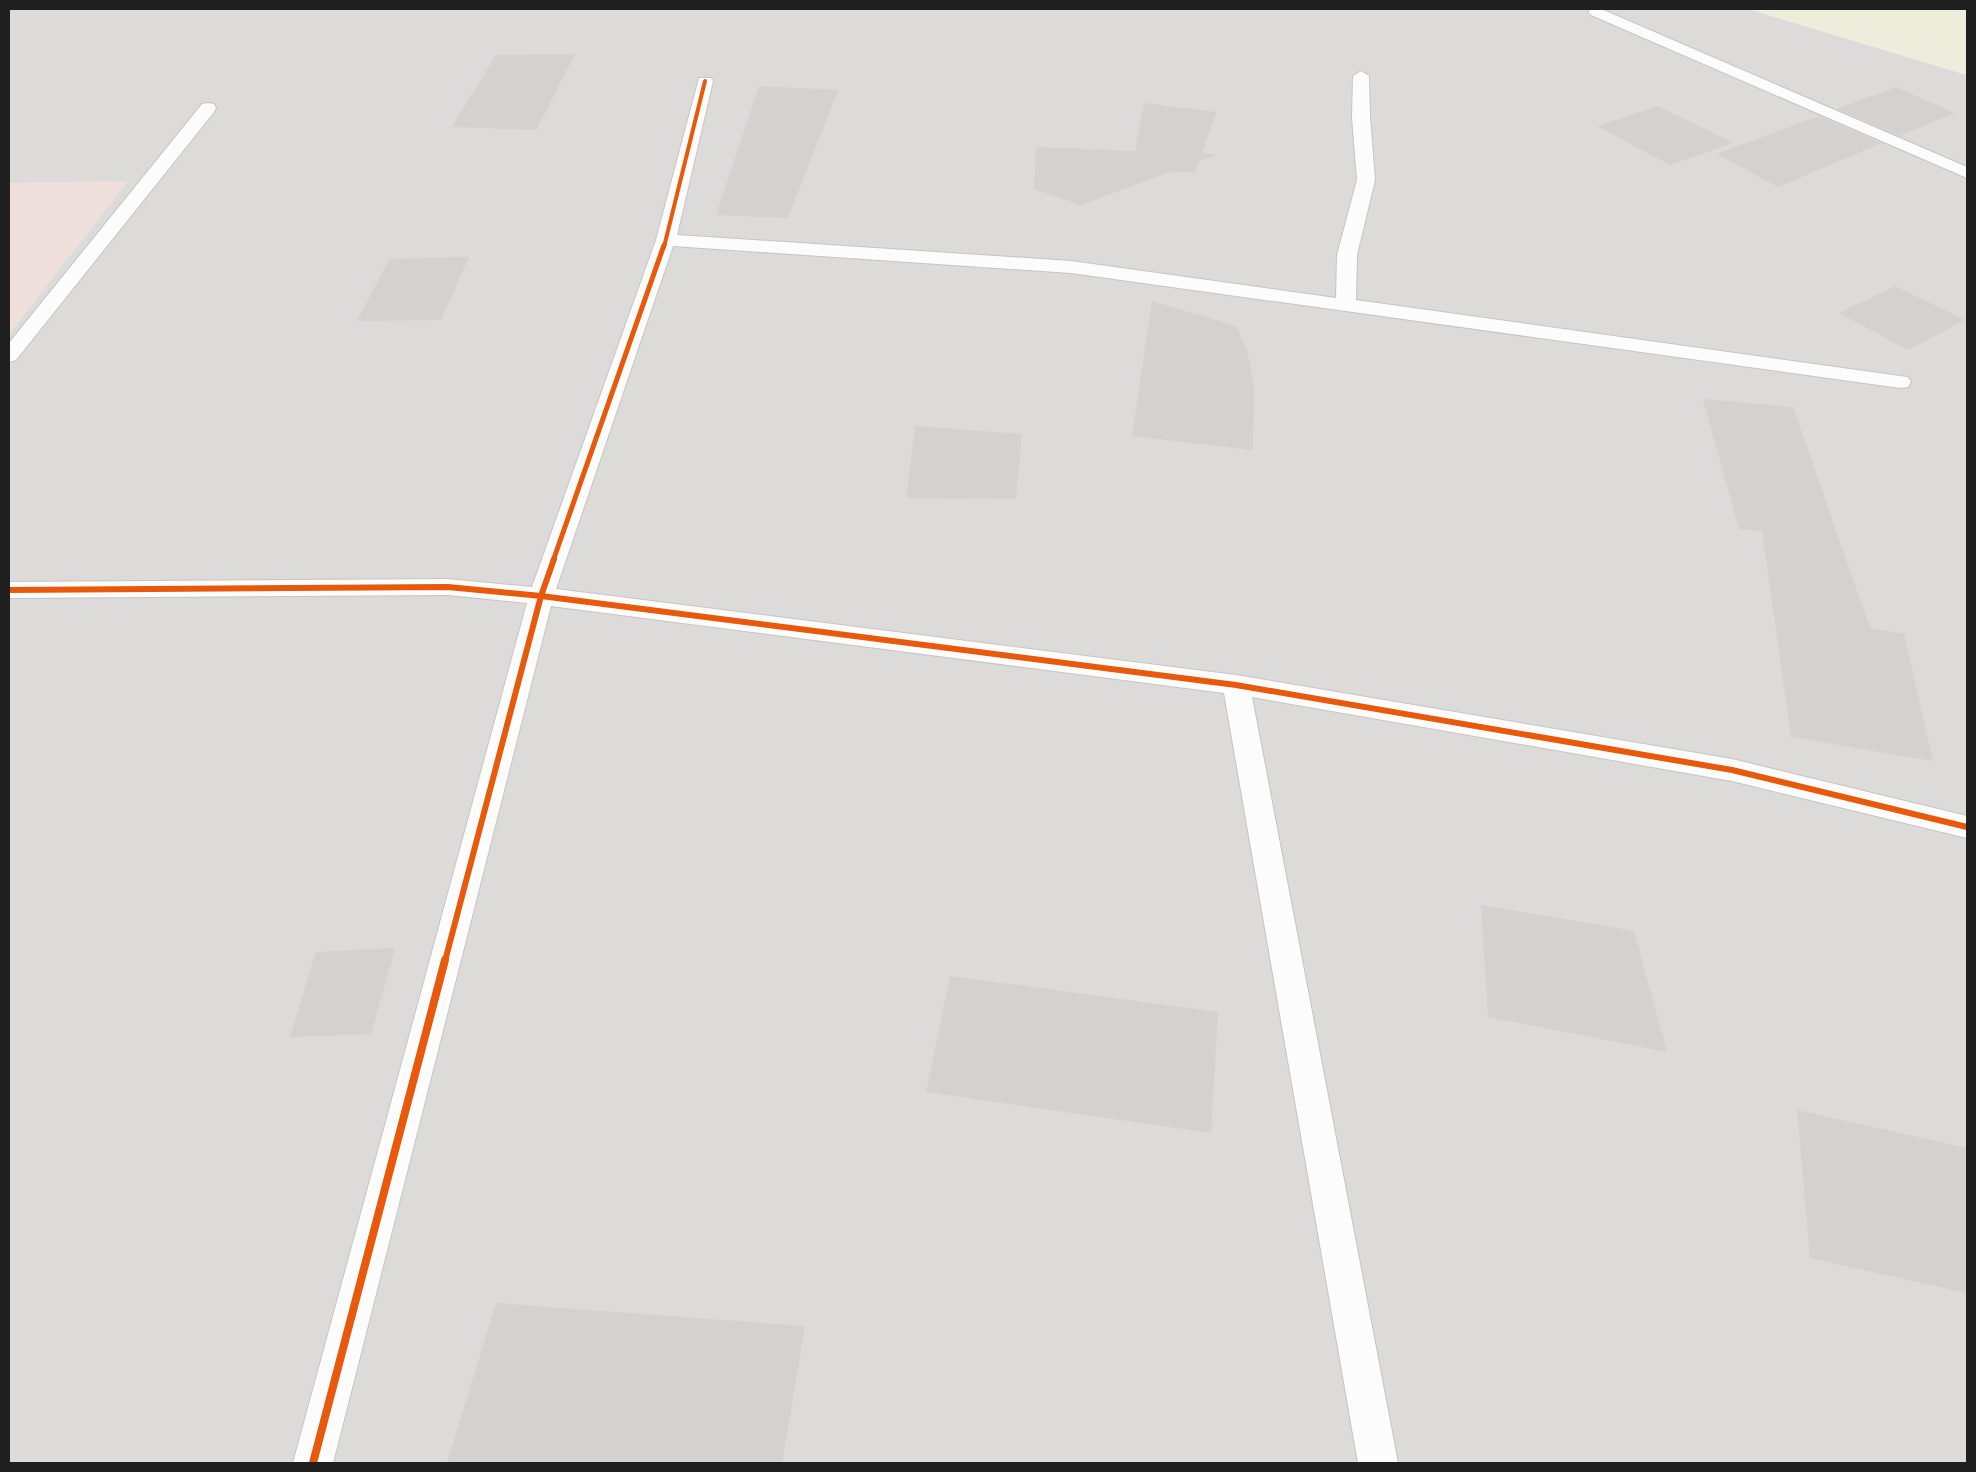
<svg xmlns="http://www.w3.org/2000/svg" width="1976" height="1472" font-family="Figtree,sans-serif">
<style>
.residential{fill:#dcdbd9}
.commercial{fill:#efdfdd}
.farmland{fill:#eceddb}
.building{fill:#d4d1cf}
.lines{fill:none;stroke-linecap:round;stroke-linejoin:round}
.minor-casing{stroke:#c6c5c4;stroke-width:2}
.minor{fill:#fcfcfc;fill-rule:evenodd}
.cycleway-far3-casing{stroke:#fff;stroke-width:5.5}
.cycleway-far2-casing{stroke:#fff;stroke-width:8}
.cycleway-far1-casing{stroke:#fff;stroke-width:9}
.cycleway-casing{stroke:#fff;stroke-width:11}
.cycleway-far3{stroke:#e8590c;stroke-width:4}
.cycleway-far2{stroke:#e8590c;stroke-width:5}
.cycleway-far1{stroke:#e8590c;stroke-width:6}
.cycleway{stroke:#e8590c;stroke-width:8}
</style>
<rect width="100%" height="100%" fill="#edebe8"/>
<!-- residential -->
<path class="residential" d="M9,9H1748L1967,75V1463H9V334L127,182L9,183Z"/>
<!-- commercial -->
<path class="commercial" d="M127,181L9,334V183Z"/>
<!-- farmland -->
<path class="farmland" d="M1748,9H1967V75Z"/>
<!-- building -->
<g class="building">
<path d="M575,54L536,130L452,127L496,55Z"/>
<path d="M759,86L838,90L788,218L716,215Z"/>
<path d="M1896,87L1954,113L1900,136L1837,109Z"/>
<path d="M1144,103L1216,112L1202,153L1216,155L1199,161L1195,173L1173,171L1081,205L1034,189L1036,147L1135,151Z"/>
<path d="M1658,106L1733,143L1670,165L1597,126Z"/>
<path d="M1819,116L1882,143L1778,187L1717,154Z"/>
<path d="M469,257L441,320L357,321L390,259Z"/>
<path d="M1895,286L1965,320L1908,350L1839,313Z"/>
<path d="M1152,301L1236,326L1248,354L1254,386L1253,450L1132,436Z"/>
<path d="M1703,399L1793,407L1870,628L1904,634L1933,761L1791,737L1762,531L1739,529Z"/>
<path d="M915,426L1022,434L1016,499L906,498Z"/>
<path d="M1481,905L1634,931L1667,1052L1488,1017Z"/>
<path d="M395,948L371,1034L290,1037L316,952Z"/>
<path d="M950,976L1218,1012L1211,1133L926,1092Z"/>
<path d="M1797,1110L1967,1148V1293L1810,1258Z"/>
<path d="M496,1303L805,1326L782,1463H447Z"/>
</g>
<g class="lines">
<!-- minor casing -->
<g class="minor-casing">
<g id="minor">
<path d="M1591,9H1601L1967,167V178L1591,15L1588,12Z"/>
<path d="M1361,71L1369,76L1370,117L1375,180L1357,255L1356,300L1900,376L1908,377L1911,382L1908,387L1900,388L1071,273L673,246L556,589L1236,675L1732,759L1967,816V838L1732,781L1252,697L1398,1463H1358L1224,693L551,606L333,1463H293L527,603L448,595L9,598V582L448,579L532,587L656,240L699,78H711L713,81L677,235L1071,261L1336,298L1337,255L1357,180L1352,117L1353,76Z"/>
<path d="M208,103L214,104L216,108L214,112L16,360L9,362V343L202,104Z"/>
</g>
</g>
<!-- minor -->
<use href="#minor" class="minor"/>
<!-- cycleway-far3 casing -->
<g class="cycleway-far3-casing">
<path id="cycleway-far3" d="M664,247L705,81"/>
</g>
<!-- cycleway-far2 casing -->
<g class="cycleway-far2-casing">
<path id="cycleway-far2" d="M553,561L664,245"/>
</g>
<!-- cycleway-far1 casing -->
<g class="cycleway-far1-casing">
<g id="cycleway-far1">
<path d="M9,590L448,587L541,596L1236,685L1732,770L1967,827"/>
<path d="M445,961L541,596L554,559"/>
</g>
</g>
<!-- cycleway casing -->
<g class="cycleway-casing">
<path id="cycleway" d="M313,1463L445,960"/>
</g>
<!-- cycleway-far3 -->
<use href="#cycleway-far3" class="cycleway-far3"/>
<!-- cycleway-far2 -->
<use href="#cycleway-far2" class="cycleway-far2"/>
<!-- cycleway-far1 -->
<use href="#cycleway-far1" class="cycleway-far1"/>
<!-- cycleway -->
<use href="#cycleway" class="cycleway"/>
</g>
<!-- border -->
<rect width="1976" height="1472" fill="none" stroke="#1f1f1f" stroke-width="20"/>
</svg>
